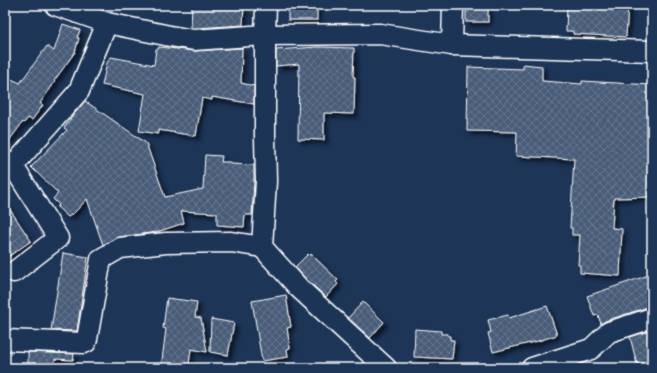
<svg xmlns="http://www.w3.org/2000/svg" width="657" height="373" font-family="Dekko,sans-serif">
<style>
.building{fill:url(#building-cross-hatch);stroke:#fff;filter:url(#shadow)}
.lines{fill:none;stroke-linecap:round;stroke-linejoin:round}
.minor-casing{stroke:#fff;stroke-width:23}
.minor{stroke:#1d3557;stroke-width:20}
</style>
<defs>
<pattern id="building-cross-hatch" width="8" height="8" patternUnits="userSpaceOnUse"><rect width="8" height="8" fill="#4a5d79"/><path d="M0 0l8 8M0 8l8-8" fill="none" stroke="#65758d"/></pattern>
<filter id="shadow"><feDropShadow dx="3.5" dy="3.5" stdDeviation="2" flood-color="#0009"/></filter>
</defs>
<rect width="100%" height="100%" fill="#1d3557"/>
<filter id="ink" filterUnits="userSpaceOnUse"><feTurbulence type="fractalNoise" baseFrequency=".025" numOctaves="2"/><feDisplacementMap in="SourceGraphic" scale="8" xChannelSelector="R" yChannelSelector="G"/><feConvolveMatrix kernelMatrix="1 2 1 2 8 2 1 2 1" color-interpolation-filters="sRGB"/></filter>
<g filter="url(#ink)">
<!-- building -->
<g class="building">
<path d="M192,5H244L243,25L195,28H191Z"/>
<rect x="288" y="5" width="29" height="15"/>
<rect x="466" y="5" width="22" height="17"/>
<path d="M567,5H628L626,37L573,34V31H566Z"/>
<path d="M63,24L80,30L77,38H79L75,52L54,81L55,82L40,103L43,105L32,120L28,118L24,123L23,122L5,146V76L20,83L47,46L54,51Z"/>
<path d="M159,47L195,51L242,48L241,83L254,86V104L212,97V100L202,98L196,136L158,130V134L139,131L145,94L102,85L107,63L111,57L154,65L156,49H158Z"/>
<path d="M317,47L354,48L353,77H355L354,114L324,113V140L298,139L299,64L276,66V50Z"/>
<path d="M523,64L542,66V81L582,84V81L652,85V197L614,198L612,228L622,229L620,276L580,273V265H578L580,235H572V228H570L574,159L516,156L517,132L467,131L468,67L523,69Z"/>
<path d="M85,101L146,143L165,197L203,189L205,155L222,156L221,162H231V164L254,165V181L252,215H245L244,227L217,225V213L181,211L184,223L157,232L118,237L103,245L87,199L75,212L68,217L57,207L59,205L53,199L58,193L31,167L67,130L64,128L71,118Z"/>
<path d="M5,202L31,241L5,259Z"/>
<path d="M63,253L88,257L77,331L51,330Z"/>
<path d="M308,254L310,256L311,254L338,280L336,282L338,284L326,297L307,280L295,267Z"/>
<path d="M652,274V307H648L605,321L601,324L598,315L594,316L587,296Z"/>
<path d="M286,295L291,327L287,328L290,348L287,349L288,357L262,361L252,301Z"/>
<path d="M167,298L197,302L195,317L201,318L207,352L191,349L189,364L182,363V368H161L166,329L163,328Z"/>
<path d="M363,302L384,322L370,338L348,318Z"/>
<path d="M547,306L557,335L538,341L493,352L488,333L491,332L488,320L508,315L509,318Z"/>
<path d="M211,319L234,323L228,355L210,352Z"/>
<path d="M415,329L441,331V334H448V336H450V340H454L452,359L414,357Z"/>
<path d="M652,330V360L637,364L630,337Z"/>
<path d="M28,352L74,354L73,360L55,359V368H28Z"/>
</g>
<g class="lines">
<!-- minor casing -->
<g class="minor-casing">
<g id="minor">
<path d="M55,5L107,23L170,36L194,40L265,35L380,34L452,45L652,51"/>
<path d="M266,5L265,35V138L266,181L262,247L299,288L386,368"/>
<path d="M452,45L453,5"/>
<path d="M14,272L58,238L13,166L79,91L107,23"/>
<path d="M5,340L84,343L86,342L87,339L101,259L120,248L166,243L231,242L262,247"/>
<path d="M532,368L591,349L609,332L652,318"/>
</g>
</g>
<!-- minor -->
<use href="#minor" class="minor"/>
</g>
</g>
<!-- margin -->
<rect width="657" height="373" fill="none" stroke="#1d3557" stroke-width="20"/>
<rect x="10" y="10" width="637" height="353" fill="none" stroke="#fff" stroke-width="1.5" filter="url(#ink)"/>
</svg>
